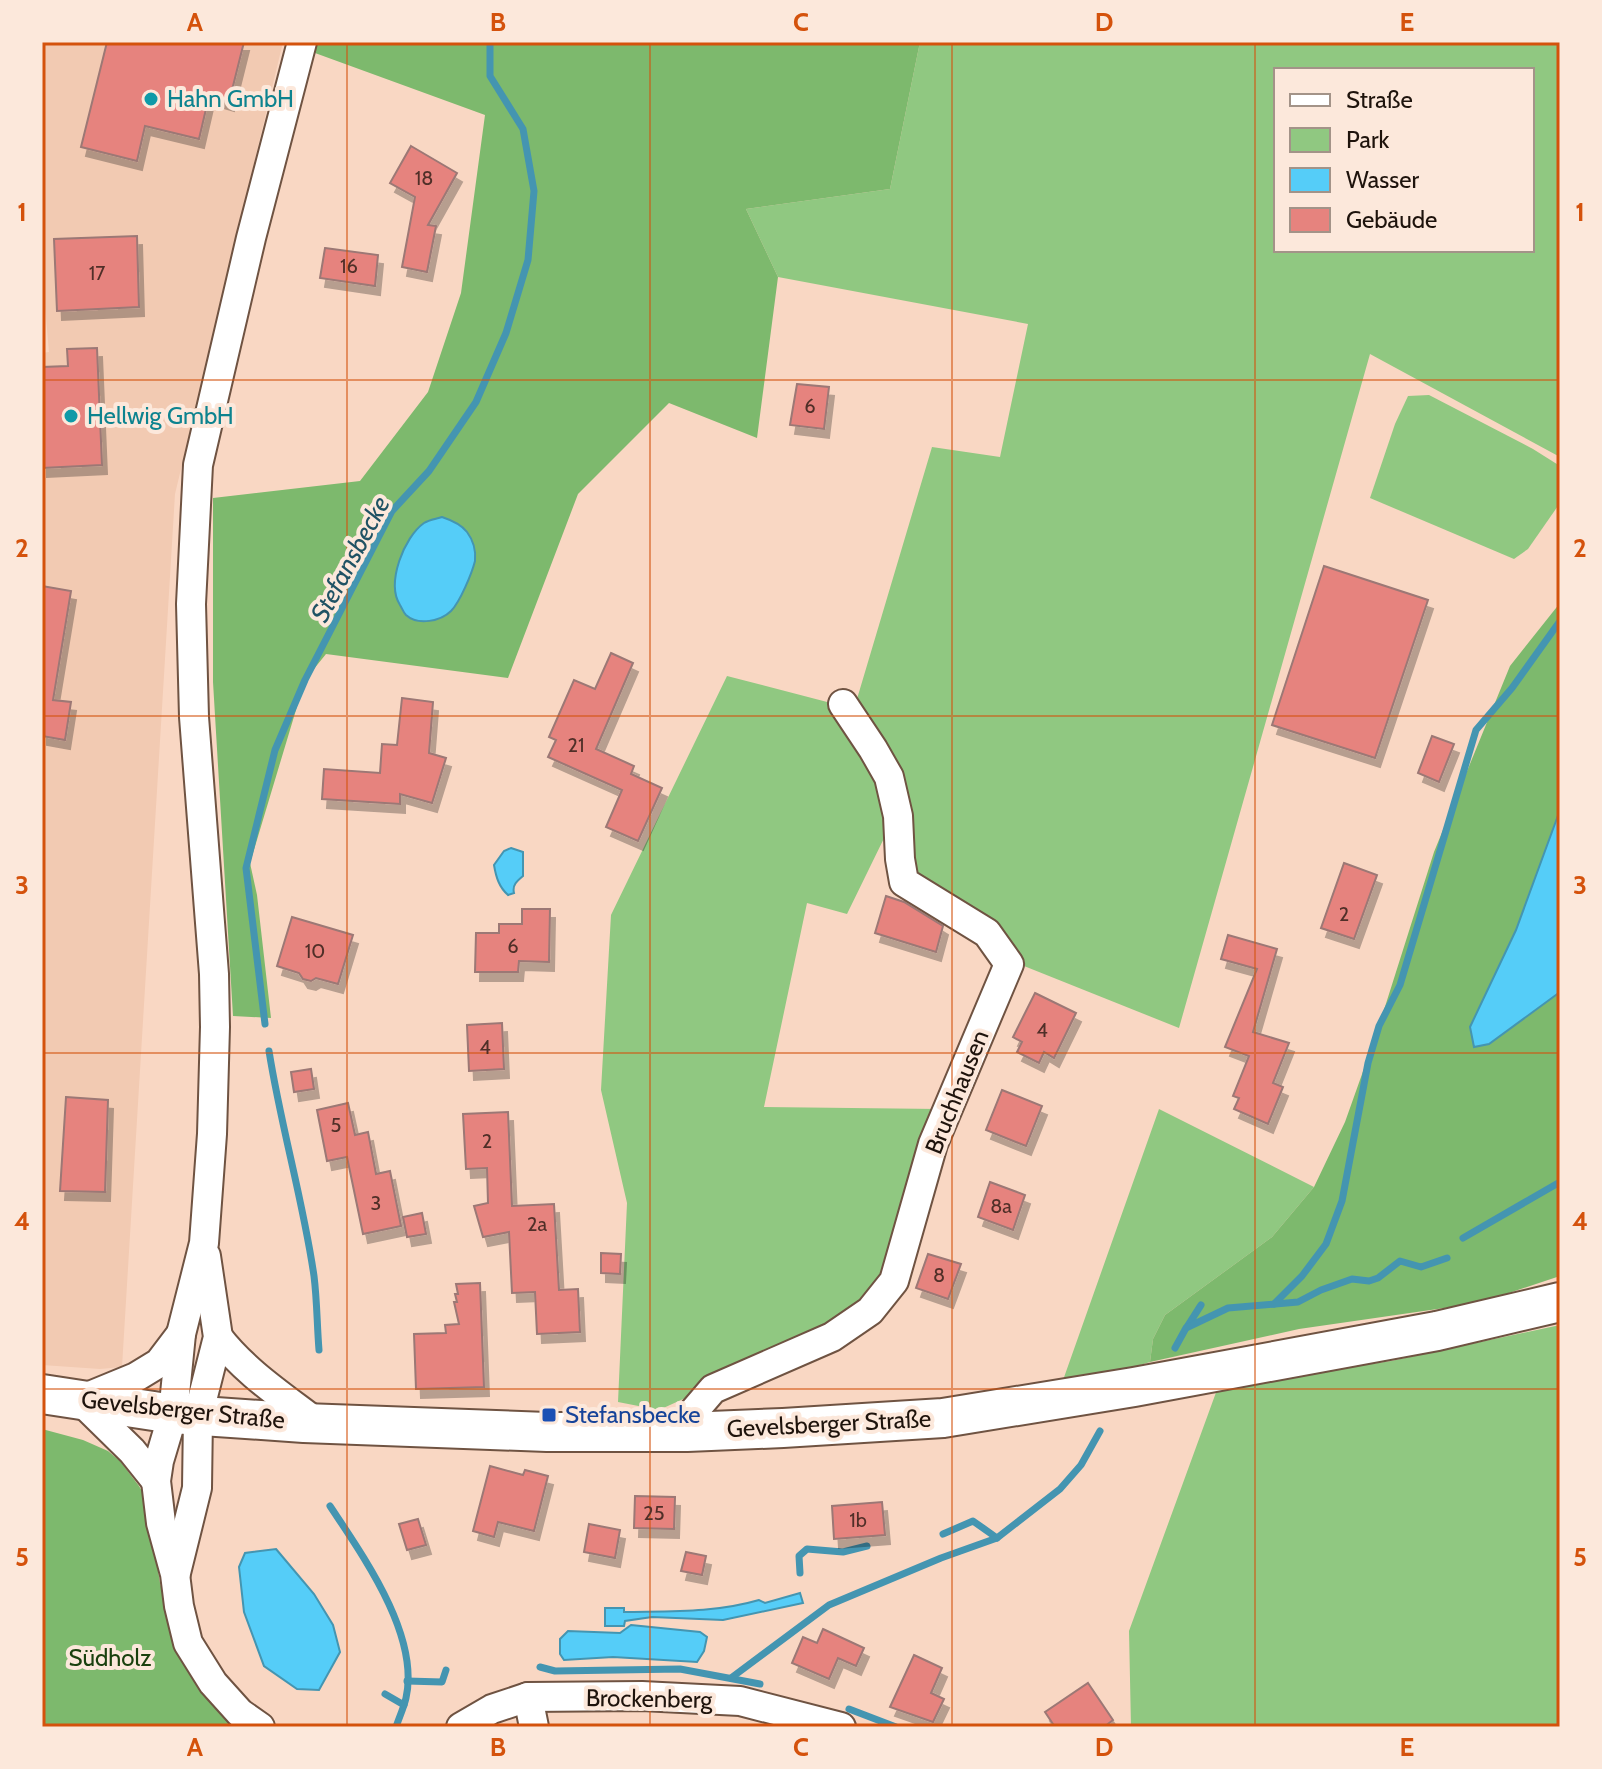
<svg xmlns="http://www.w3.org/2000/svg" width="1602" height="1769" font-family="Cabin,sans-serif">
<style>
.built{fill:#f2cab2}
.green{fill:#90c881;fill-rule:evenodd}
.forest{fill:#7db96d}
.water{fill:#55cdf8;stroke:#4495b1;stroke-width:2}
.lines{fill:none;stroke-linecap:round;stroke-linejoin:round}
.stream{stroke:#4495b1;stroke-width:7}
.building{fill:#e6837e;stroke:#9c7875;stroke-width:2;filter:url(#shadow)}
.street-casing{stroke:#6f5342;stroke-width:32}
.secondary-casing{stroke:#6f5342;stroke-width:42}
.street{stroke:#fff;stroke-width:28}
.secondary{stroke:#fff;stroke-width:38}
.grid{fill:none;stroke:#d4520c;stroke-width:2;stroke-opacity:0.55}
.culture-dot{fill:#0f9aa8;stroke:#fce8db;stroke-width:3}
.transit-dot{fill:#1a4fb4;stroke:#fce8db;stroke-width:3}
.labels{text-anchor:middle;stroke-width:8;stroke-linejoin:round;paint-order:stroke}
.number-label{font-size:20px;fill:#502f28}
.culture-label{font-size:24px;fill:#0d838f;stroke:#fce8db;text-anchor:start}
.street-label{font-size:24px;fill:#1e130c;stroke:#fce8db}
.transit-label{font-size:24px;fill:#164399;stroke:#fce8db;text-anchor:start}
.park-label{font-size:24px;fill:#1a410e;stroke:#fce8db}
.water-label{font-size:26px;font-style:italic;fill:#205264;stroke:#fce8db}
.neatline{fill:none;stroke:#d4520c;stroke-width:3}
.grid-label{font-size:26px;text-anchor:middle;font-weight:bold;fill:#d4520c}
</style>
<defs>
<filter id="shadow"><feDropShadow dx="5" dy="9" stdDeviation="0" flood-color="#0004"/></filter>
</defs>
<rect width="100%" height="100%" fill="#f9d7c3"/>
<!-- built -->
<path class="built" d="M42,42H283L175,494L122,1367L100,1369L42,1365V353L49,352L44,295H42Z"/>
<!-- green -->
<g class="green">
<path d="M920,42H1560V457L1370,354L1179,1028L1019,964L910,871L889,828L847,914L807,903L764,1107L939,1109L877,1294L826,1334L659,1410L618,1402L627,1203L601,1090L611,915L727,676L854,709L932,447L1000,457L1028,324L778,277L746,209L890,189ZM1276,70H1532V250H1276Z"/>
<path d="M1429,395L1533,449L1560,466V503L1528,549L1514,559L1370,498L1395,424L1408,396Z"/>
<path d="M1159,1109L1314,1187L1272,1237L1165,1315L1153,1339L1150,1362L1111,1374L1062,1383Z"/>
<path d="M1560,1325V1727H1131L1129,1631L1218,1387L1391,1361Z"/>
</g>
<!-- forest -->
<g class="forest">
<path d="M317,42H920L890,189L746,209L778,277L757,438L669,403L578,494L508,678L326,654L305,680L250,863L257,895L271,1018L233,1016L213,682V498L360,481L428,392L461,293L485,115L315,53Z"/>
<path d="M1560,603V1276L1479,1303L1299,1329L1150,1362L1153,1339L1165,1315L1272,1237L1314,1187L1345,1122L1377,1032L1434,852L1510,666Z"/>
<path d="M42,1429L83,1440L108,1451L120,1461L139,1486L147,1500L160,1583L179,1652L242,1727H42Z"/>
</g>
<!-- water -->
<g class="water">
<path d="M442,517C451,520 461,524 467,532C473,540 476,551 475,561C472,573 460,602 451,611C441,621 418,626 406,615C403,612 402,608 400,605C386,583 404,537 424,523C429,520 436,519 442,517Z"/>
<path d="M1560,810V992L1489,1044L1474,1047L1470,1027L1516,930Z"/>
<path d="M511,848L523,852V876C517,881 512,885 514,893L508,895C499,887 496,877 494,865L504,851Z"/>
<path d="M276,1549L314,1594L333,1625L340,1652L319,1690L297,1689L264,1666L244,1612L239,1567L245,1553Z"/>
<path d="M800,1593L803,1603L723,1620L652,1617L625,1621L624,1626H605V1608H624V1612C670,1611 715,1613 759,1600L765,1603Z"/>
<path d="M631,1625L700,1632L707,1637L704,1651L697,1662L613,1657L564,1660L560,1654V1639L568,1631L620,1633Z"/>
</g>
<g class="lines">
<!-- stream -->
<g class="stream">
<path d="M265,1024L246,868L275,750L305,680L392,511L429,471L476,402L506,333L528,260L534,191L523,129L490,76V42"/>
<path d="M269,1051C281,1127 303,1200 314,1276C317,1300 317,1325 319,1350"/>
<path d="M1463,1238L1560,1182"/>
<path d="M1274,1304L1302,1276L1326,1244L1342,1201L1368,1063L1379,1026L1400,985L1476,730L1512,688L1560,621"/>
<path d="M1187,1327L1201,1305"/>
<path d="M1175,1348L1186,1328L1228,1308L1298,1302L1321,1290L1352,1279L1369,1281L1378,1278L1400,1261L1421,1267L1447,1258"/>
<path d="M330,1506C363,1556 420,1635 406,1698C404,1707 399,1718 396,1727"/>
<path d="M943,1534L973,1521L997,1538"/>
<path d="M800,1573L799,1556L807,1549L843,1552L867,1546"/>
<path d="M540,1667L555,1671L680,1669L760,1684"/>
<path d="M731,1678L829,1605L941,1558L997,1538L1060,1489L1081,1465L1100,1431"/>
<path d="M407,1681L442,1682L446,1670"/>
<path d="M385,1694L404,1705"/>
<path d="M849,1709L896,1727"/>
</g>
</g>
<!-- building -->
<g class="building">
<path d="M107,42H244L229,102L209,96L199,139L145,126L137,161L81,147Z"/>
<path d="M411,146L457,173L428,225L436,226L427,272L402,267L415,197L390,183Z"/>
<path d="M137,236L139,307L57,311L54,239Z"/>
<path d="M325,248L378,255L375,286L320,278Z"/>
<path d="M97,348L102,465L42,468V367L68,366L67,349Z"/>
<path d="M797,384L829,387L824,429L790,425Z"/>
<path d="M1324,566L1428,600L1375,758L1272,725Z"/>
<path d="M42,586L71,591L53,700L71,702L65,740L42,736Z"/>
<path d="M611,653L633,663L596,749L634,766L631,774L662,788L638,841L606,827L622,790L548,757L556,740L549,737L574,680L595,689Z"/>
<path d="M402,698L433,702L429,753L446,758L432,803L400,794V804L322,799L324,769L380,773L382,744L397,745Z"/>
<path d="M1432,736L1454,744L1439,782L1418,773Z"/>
<path d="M1344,863L1377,875L1354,939L1321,928Z"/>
<path d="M886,896L904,902L943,926L936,952L875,933Z"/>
<path d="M522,909H550L549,962L519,961L518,972H475L476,933H499V924H522Z"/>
<path d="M292,917L353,935L338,984L316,978L311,981L303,979L299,973L277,966Z"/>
<path d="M1228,935L1277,949L1253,1032L1289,1043L1273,1083L1283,1087L1268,1124L1234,1109L1239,1098L1233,1096L1249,1056L1225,1047L1257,969L1221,959Z"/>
<path d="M1035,993L1076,1013L1054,1058L1044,1052L1039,1063L1017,1052L1022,1042L1013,1037Z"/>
<path d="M502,1023L504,1069L469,1071L467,1025Z"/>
<path d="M311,1069L314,1089L294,1092L291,1072Z"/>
<path d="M1002,1090L1042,1106L1026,1146L986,1130Z"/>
<path d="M66,1097L108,1100L105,1192L60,1191Z"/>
<path d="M348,1103L355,1135L368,1132L376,1174L390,1171L401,1226L363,1234L347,1157L327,1161L317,1110Z"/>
<path d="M508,1112L512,1206L554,1204L559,1290L578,1289L580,1332L537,1334L535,1292L512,1293L509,1232L483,1237L474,1206L488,1203L487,1168L466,1169L463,1114Z"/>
<path d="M990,1182L1025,1195L1013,1230L978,1217Z"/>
<path d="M422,1213L426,1234L407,1237L403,1217Z"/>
<path d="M601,1253L621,1254L620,1274L601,1273Z"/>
<path d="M928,1254L961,1264L948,1299L916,1288Z"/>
<path d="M480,1283L484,1387L416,1389L414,1334L446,1333L445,1325L459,1324L454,1302H457L455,1294H458L456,1284Z"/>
<path d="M490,1466L523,1475L525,1470L548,1476L534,1531L498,1522L494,1537L473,1531Z"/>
<path d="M635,1496L675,1497L674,1529L634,1528Z"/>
<path d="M882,1502L885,1535L834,1539L832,1506Z"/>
<path d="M418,1519L426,1545L407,1550L399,1524Z"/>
<path d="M589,1524L620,1530L615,1558L584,1552Z"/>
<path d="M686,1552L706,1556L702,1575L681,1571Z"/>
<path d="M823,1629L864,1648L856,1666L838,1658L829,1679L792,1663L803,1637L817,1643Z"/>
<path d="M914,1655L942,1668L931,1693L944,1699L933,1722L890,1707Z"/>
<path d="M1088,1683L1113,1720L1104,1727H1055L1045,1712Z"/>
</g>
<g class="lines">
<!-- street casing -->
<g class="street-casing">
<g id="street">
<path d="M218,1337C245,1372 282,1396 317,1423"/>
<path d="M687,1432L689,1417L713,1389L832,1337L870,1311L894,1281L933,1144L1009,964L987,933L904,882L900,859L898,816L889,777L873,749L843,704"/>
<path d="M156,1481L132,1451L80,1400L136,1377L159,1363L181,1334"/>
<path d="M176,1573L197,1488L198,1416L218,1337L206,1256"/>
<path d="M528,1697L534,1727"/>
<path d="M260,1727L240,1713L213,1683L188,1643L179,1606L175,1574L161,1523L156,1481L159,1461L173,1414L181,1334L204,1243L212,1134L215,1027L214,974L194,717L191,604L198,465L251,238L302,42"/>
<path d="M461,1727L492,1709L528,1697L642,1696L740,1701L841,1727"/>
</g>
</g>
<!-- secondary casing -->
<g class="secondary-casing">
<path id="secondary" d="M42,1394L173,1414L304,1423L547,1432H687L783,1428L943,1418L1134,1387L1437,1331L1560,1302"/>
</g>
<!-- street -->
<use href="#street" class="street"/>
<!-- secondary -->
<use href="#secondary" class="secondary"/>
</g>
<!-- grid -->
<path class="grid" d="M347,42V1727M650,42V1727M952,42V1727M1255,42V1727M42,380H1560M42,716H1560M42,1053H1560M42,1389H1560"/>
<!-- markers -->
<g class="culture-dot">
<circle cx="151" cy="99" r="8"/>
<circle cx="71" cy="416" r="8"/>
</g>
<rect class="transit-dot" x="541" y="1407" width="16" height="16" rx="4"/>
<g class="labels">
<!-- number labels -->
<g class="number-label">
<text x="424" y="185">18</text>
<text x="349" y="273">16</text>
<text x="97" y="280">17</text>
<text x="810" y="413">6</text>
<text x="576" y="752">21</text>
<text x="1344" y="921">2</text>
<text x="513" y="953">6</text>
<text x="315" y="958">10</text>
<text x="1042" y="1037">4</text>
<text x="485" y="1054">4</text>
<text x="336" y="1132">5</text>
<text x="487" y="1148">2</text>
<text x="376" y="1210">3</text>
<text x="1001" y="1213">8a</text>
<text x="537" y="1231">2a</text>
<text x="939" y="1282">8</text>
<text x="654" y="1520">25</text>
<text x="858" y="1527">1b</text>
</g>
<!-- culture labels -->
<g class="culture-label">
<text x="167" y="107">Hahn GmbH</text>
<text x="87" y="424">Hellwig GmbH</text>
</g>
<!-- street labels -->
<g class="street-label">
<text transform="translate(957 1092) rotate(-68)" y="8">Bruchhausen</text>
<text transform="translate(183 1410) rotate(6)" y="8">Gevelsberger Straße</text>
<text transform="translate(829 1424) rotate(-3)" y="8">Gevelsberger Straße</text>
<text transform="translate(649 1699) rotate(1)" y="8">Brockenberg</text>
</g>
<!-- transit labels -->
<g class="transit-label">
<text x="565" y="1423">Stefansbecke</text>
</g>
<!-- park labels -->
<g class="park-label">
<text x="110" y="1666">Südholz</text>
</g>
<!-- water labels -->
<g class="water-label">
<text transform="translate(350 559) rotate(-62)" y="9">Stefansbecke</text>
</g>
</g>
<!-- border -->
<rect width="1602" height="1769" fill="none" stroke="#fce8db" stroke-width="88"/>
<!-- legend -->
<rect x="1274" y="68" width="260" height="184" fill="#fce8db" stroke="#a39388" stroke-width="2"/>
<rect x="1290" y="94" width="40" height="12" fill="#ffffff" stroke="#a39388" stroke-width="2"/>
<text x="1346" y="108" font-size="24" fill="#1e130c">Straße</text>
<rect x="1290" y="128" width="40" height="24" fill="#90c881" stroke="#a39388" stroke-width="2"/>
<text x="1346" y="148" font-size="24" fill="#1e130c">Park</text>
<rect x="1290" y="168" width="40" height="24" fill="#55cdf8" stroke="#a39388" stroke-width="2"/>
<text x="1346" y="188" font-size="24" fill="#1e130c">Wasser</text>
<rect x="1290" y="208" width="40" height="24" fill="#e6837e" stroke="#a39388" stroke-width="2"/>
<text x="1346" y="228" font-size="24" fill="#1e130c">Gebäude</text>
<rect x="44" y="44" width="1514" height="1681" class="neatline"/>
<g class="grid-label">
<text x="195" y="31">A</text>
<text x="498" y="31">B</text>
<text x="801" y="31">C</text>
<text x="1104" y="31">D</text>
<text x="1407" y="31">E</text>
<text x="22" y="221">1</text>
<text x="1580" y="221">1</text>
<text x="22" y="557">2</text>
<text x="1580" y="557">2</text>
<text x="22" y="894">3</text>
<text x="1580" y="894">3</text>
<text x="22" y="1230">4</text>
<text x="1580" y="1230">4</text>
<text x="22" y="1566">5</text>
<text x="1580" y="1566">5</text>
<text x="195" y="1756">A</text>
<text x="498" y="1756">B</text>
<text x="801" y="1756">C</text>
<text x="1104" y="1756">D</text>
<text x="1407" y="1756">E</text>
</g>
</svg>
